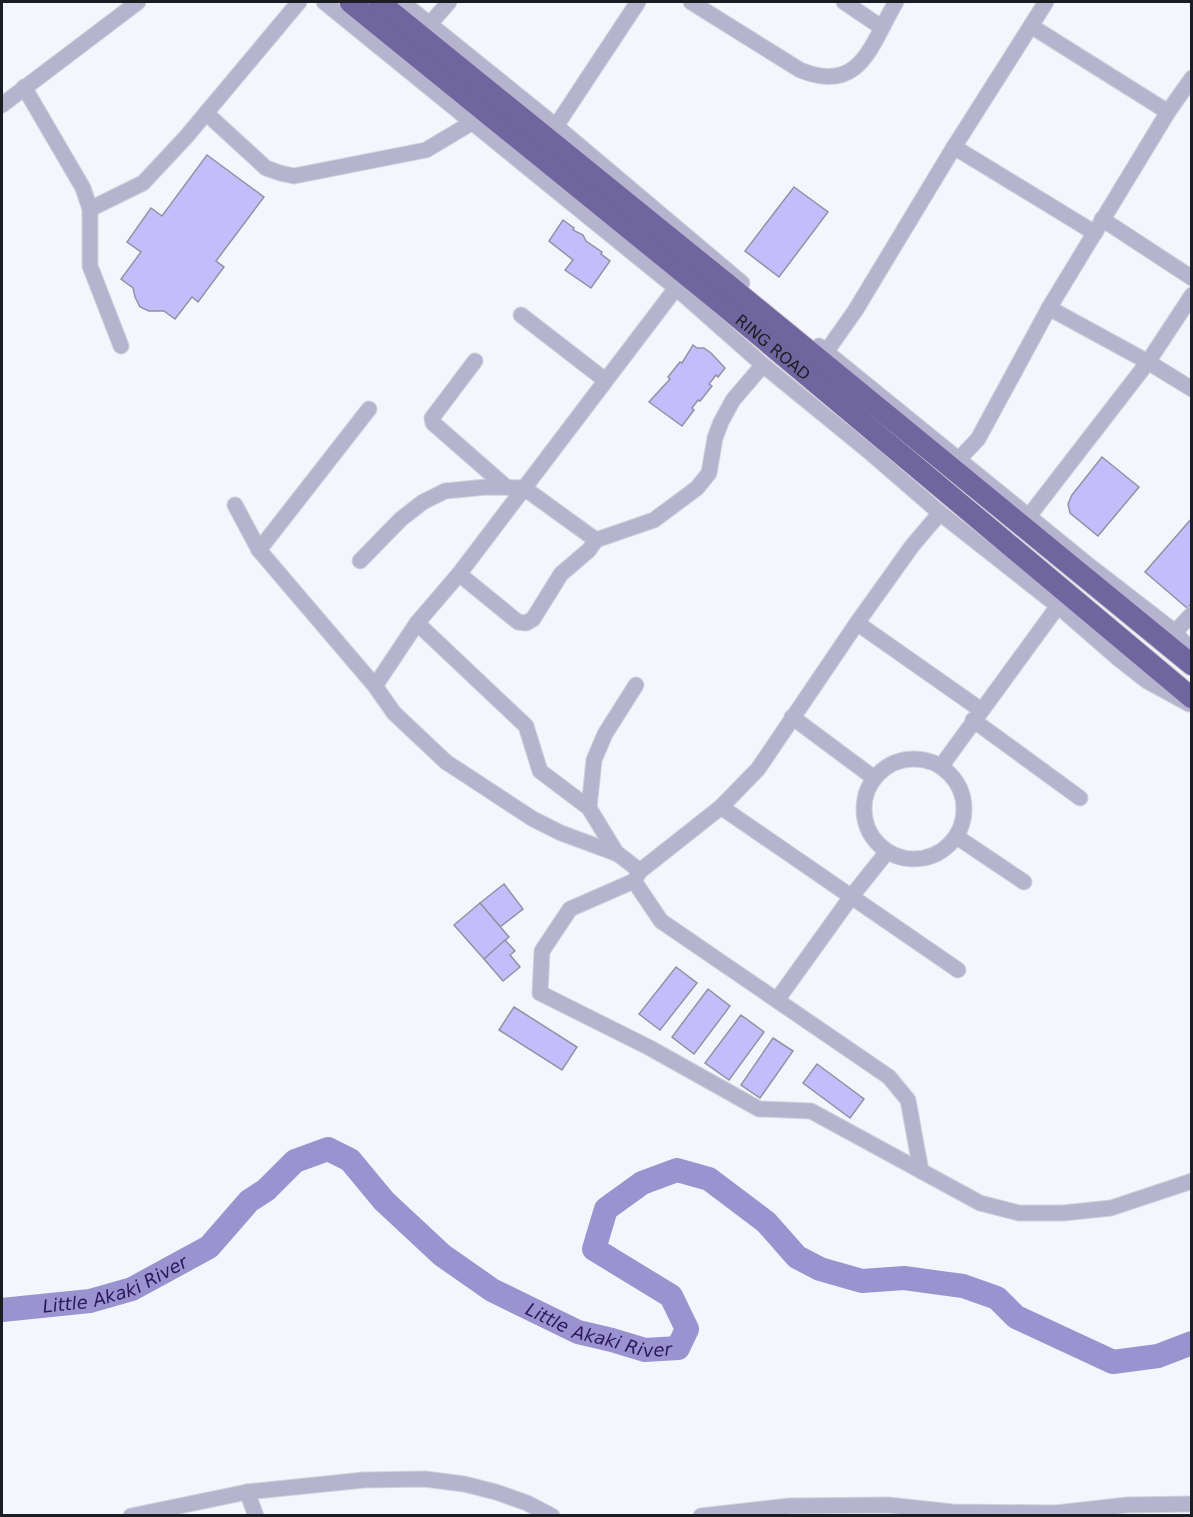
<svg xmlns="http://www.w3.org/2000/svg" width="1193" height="1517" viewBox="0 0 1193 1517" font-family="'DejaVu Sans',sans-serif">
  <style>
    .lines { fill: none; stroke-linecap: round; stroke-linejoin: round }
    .river { stroke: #9b93cf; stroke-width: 24 }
    .building { fill: #c4bdfb; stroke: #9391a3; stroke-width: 1.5 }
    .minor-casing { stroke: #d2d2da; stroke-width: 17 }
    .highway-casing { stroke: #d2d2da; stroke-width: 23 }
    .minor { stroke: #b6b3cf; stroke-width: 15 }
    .highway { stroke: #6f669f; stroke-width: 21 }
    .labels { text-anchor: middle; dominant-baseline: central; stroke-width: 5; stroke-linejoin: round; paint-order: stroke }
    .street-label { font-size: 16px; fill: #1c1c23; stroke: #fff }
    .water-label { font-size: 18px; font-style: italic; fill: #2b175d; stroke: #fff }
  </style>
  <rect width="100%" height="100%" fill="#f5f5fd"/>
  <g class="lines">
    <path class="river" id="s1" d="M 2,1310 L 90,1301 L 132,1289 L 209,1247 L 249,1201 L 266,1190 L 295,1161 L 328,1149 L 350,1160 L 384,1201 L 442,1255 L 492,1290 L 578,1332 L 612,1340 L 645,1350 L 678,1348 L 687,1329 L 671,1296 L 594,1249 L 606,1209 L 642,1183 L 677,1170 L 709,1179 L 766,1222 L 797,1257 L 820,1269 L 862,1281 L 904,1278 L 963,1286 L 997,1298 L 1016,1317 L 1113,1362 L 1158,1356 L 1192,1343"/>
  </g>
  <g class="building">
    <polygon points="207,155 264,197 216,261 224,267 198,302 192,297 175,319 164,311 149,311 140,307 135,297 133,288 121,279 141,252 127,242 151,208 162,216"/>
    <polygon points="794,187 828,212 779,277 745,251"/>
    <polygon points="563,220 574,228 573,230 583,235 586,241 602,252 601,254 610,261 591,288 565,270 573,260 549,241"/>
    <polygon points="693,345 697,348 704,348 711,353 725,368 718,377 716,375 709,384 712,386 700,401 698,400 692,408 694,410 682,426 649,402 670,379 668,377 680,362 682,363"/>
    <polygon points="1102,457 1139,487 1098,536 1070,513 1068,504 1072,495"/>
    <polygon points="1192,518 1192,603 1187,608 1145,572"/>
    <polygon points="504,884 523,909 500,927 480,903"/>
    <polygon points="480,903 509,937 484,959 454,925"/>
    <polygon points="505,940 515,951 510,955 520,967 503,981 484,959"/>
    <polygon points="676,967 697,983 660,1030 639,1014"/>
    <polygon points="708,989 730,1006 694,1054 672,1037"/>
    <polygon points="514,1007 577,1047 562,1070 499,1030"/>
    <polygon points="741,1015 764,1032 729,1080 705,1063"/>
    <polygon points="773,1038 793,1051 760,1098 741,1085"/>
    <polygon points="817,1064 864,1099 850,1118 803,1083"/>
  </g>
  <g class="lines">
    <defs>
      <g id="minor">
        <polyline points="324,2 676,288 763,365 872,454 940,513 1058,606 1119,659 1147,681 1189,704"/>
        <polyline points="402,2 556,126 742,283"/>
        <path d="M 691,2 L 800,70 C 861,95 871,44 896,2"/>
        <polyline points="844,2 881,27"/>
        <polyline points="429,25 449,2"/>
        <polyline points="1031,26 1168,112"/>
        <polyline points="24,87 83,188 90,209 90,266 121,346"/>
        <polyline points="2,105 138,2"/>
        <polyline points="206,113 266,168 280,173 294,176 426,150 473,122"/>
        <polyline points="556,126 638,2"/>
        <polyline points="954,147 1095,233"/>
        <polyline points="90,209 143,183 186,137 299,2"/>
        <polyline points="1102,219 1192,278"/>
        <polyline points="1049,308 1148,362 1192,389"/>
        <polyline points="521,315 605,380"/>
        <polyline points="819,346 1091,567 1175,632 1192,652"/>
        <polyline points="826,352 855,311 954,147 1046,2"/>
        <polyline points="475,361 432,418 433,423 505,486"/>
        <polyline points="959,459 978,439 1049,308 1168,112 1192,78"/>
        <polyline points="235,505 259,550 375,686 394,713 446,762 533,819 561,833 618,854 640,871"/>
        <polyline points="1029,516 1148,362 1192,295"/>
        <polyline points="259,550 369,409"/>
        <polyline points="360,561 401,519 423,502 445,491 487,487 524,488 596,540"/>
        <polyline points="459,574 518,622 526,623 533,619 561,574 589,550 596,540 654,520 697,488 709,473 715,438 721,422 733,400 763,365"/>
        <polyline points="417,623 526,726 540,771 589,808 617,854"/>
        <polyline points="857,623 981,710"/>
        <polyline points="1175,632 1192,614"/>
        <polyline points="375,686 417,623 459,574 676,288"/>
        <polyline points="792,717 874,778"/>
        <polyline points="973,720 1080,798"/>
        <circle cx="914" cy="809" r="50"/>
        <polyline points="942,765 1058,606"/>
        <polyline points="721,807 958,970"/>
        <polyline points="589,808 594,760 605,734 636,685"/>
        <polyline points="957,837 1024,882"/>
        <polyline points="634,881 570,909 542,951 540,993 650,1048 759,1109 811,1111 980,1203 1019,1213 1063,1213 1111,1208 1192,1181"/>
        <polyline points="777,1000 851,897 887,852"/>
        <polyline points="921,1171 908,1100 889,1077 661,921 634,881 640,871 721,807 758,769 857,623 912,546 940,513"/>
        <polyline points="247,1492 256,1516"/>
        <polyline points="131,1516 247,1492 364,1480 425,1479 464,1484 496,1492 527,1503 552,1516"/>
        <polyline points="701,1516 790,1506 888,1505 953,1512 1056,1513 1127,1505 1192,1504"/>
      </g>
      <g id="highway">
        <path id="s2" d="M 350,2 L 717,300 L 1192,698"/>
        <polyline points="379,2 727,284 1192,665"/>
      </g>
    </defs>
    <use href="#minor" class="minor-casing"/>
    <use href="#highway" class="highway-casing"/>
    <use href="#minor" class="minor"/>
    <use href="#highway" class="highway"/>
  </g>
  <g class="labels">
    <g class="street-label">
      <text stroke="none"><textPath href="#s2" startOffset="546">RING ROAD</textPath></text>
    </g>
    <g class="water-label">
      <text stroke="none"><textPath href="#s1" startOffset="117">Little Akaki River</textPath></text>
      <text stroke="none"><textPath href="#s1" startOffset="711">Little Akaki River</textPath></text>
    </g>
  </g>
  <rect width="1193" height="1517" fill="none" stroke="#1c1c23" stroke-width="6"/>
</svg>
